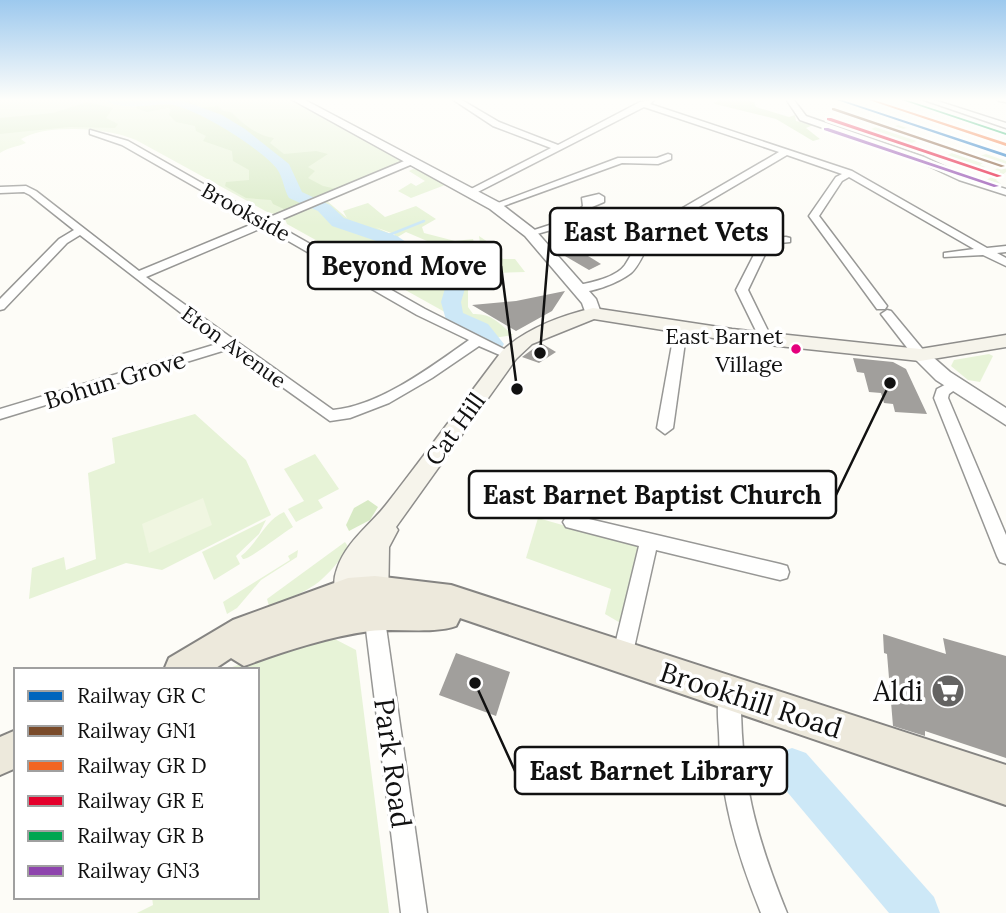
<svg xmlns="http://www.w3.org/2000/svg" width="1006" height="913" viewBox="0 0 1006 913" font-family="Lora,serif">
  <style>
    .green { fill: #e7f3d7 }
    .forest { fill: #d8eac5 }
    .pitch { fill: #f0f6e1 }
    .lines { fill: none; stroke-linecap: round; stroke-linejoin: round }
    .stream { stroke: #cde8f7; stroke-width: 2.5 }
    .river { fill: #cde8f7; fill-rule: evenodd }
    .building { fill: #a19f9c }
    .minor-casing { stroke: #979795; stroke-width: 3 }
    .tertiary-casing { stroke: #979795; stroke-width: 3 }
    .secondary-casing { stroke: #8e8d8b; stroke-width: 3 }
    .primary-casing { stroke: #858482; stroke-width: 4 }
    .minor { fill: #fffffe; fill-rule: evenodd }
    .tertiary { fill: #fffffe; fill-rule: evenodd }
    .secondary { fill: #f6f4eb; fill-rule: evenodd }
    .primary { fill: #ede9dc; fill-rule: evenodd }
    .rail-1-casing { stroke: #fff; stroke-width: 5 }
    .rail-2-casing { stroke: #fff; stroke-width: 5 }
    .rail-3-casing { stroke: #fff; stroke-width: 5 }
    .rail-4-casing { stroke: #fff; stroke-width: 5 }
    .rail-5-casing { stroke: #fff; stroke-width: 5 }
    .rail-6-casing { stroke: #fff; stroke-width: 5 }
    .rail-1 { fill: #0065bd; fill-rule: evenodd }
    .rail-2 { fill: #7a4b2a; fill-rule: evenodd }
    .rail-3 { fill: #f26522; fill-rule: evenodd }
    .rail-4 { fill: #e4002b; fill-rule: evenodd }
    .rail-5 { fill: #00a651; fill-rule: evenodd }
    .rail-6 { fill: #8e44ad; fill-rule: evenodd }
    .bus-dot { fill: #e5007d; stroke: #fff; stroke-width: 2.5 }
    .labels { text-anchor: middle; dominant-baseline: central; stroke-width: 7; stroke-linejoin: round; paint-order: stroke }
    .far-street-label { font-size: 21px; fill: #111; stroke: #fff }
    .bus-label { font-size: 22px; fill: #111; stroke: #fff; text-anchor: end }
    .street-label { font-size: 24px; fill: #111; stroke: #fff }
    .near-poi-label { font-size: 28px; fill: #111; stroke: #fff; text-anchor: end }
    .near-street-label { font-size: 28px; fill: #111; stroke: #fff }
    .leader { fill: none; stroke: #111; stroke-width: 2.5 }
    .callout-dot { fill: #111; stroke: #fff; stroke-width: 2.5 }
    .callout { fill: #fff; stroke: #111; stroke-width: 2.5 }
    .callout-label { font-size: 26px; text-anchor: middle; font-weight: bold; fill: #111 }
  </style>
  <rect width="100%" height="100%" fill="#fdfcf7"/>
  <g class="green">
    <path d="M 0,99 L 291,99 L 408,161 L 276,214 L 269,213 L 136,140 C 110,128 47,123 21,139 L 26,143 C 17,147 9,147 0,153 Z"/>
    <polygon points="898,125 907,128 897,130 926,140 921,139 907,145 877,133 866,134 904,147 902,148 852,134 860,134 878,126 885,129"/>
    <polygon points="952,153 970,159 986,154 1006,161 1006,172 996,180 1001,184 986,180 999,173 1000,171 995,170 1000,166 986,161 980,165 985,167 977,171 942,157"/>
    <polygon points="413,169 417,170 445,185 411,198 398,191 411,183 416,186 425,181 409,171"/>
    <path d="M 327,201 L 347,218 L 343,211 L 368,203 L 385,217 L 416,206 L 436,219 L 422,227 L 424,233 L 455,241 L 473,239 L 478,255 L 460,250 L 446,249 L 406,232 L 396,238 L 394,234 L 375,227 L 393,235 L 395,242 L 404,246 L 407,244 L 460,267 L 468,285 L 468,307 L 473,314 C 492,313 500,324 513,335 L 494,338 L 486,335 L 287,224 L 285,219 Z"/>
    <polygon points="479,236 488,242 503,259 515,259 525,272 495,273 491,267 494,265 487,255 482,255"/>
    <polygon points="989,354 993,356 980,382 968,380 951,366 954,360"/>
    <polygon points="195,414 246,460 271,515 162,570 126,563 29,599 32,568 64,557 66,570 96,559 88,473 115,463 112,438"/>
    <polygon points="315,454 339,489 318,500 323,508 296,522 288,509 304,501 284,469"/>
    <path d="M 284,512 L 293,527 C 281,534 252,558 243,559 L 241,556 C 258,543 265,520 284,512 Z"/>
    <polygon points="538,518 646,549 629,628 605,614 611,589 526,558"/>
    <polygon points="266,520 259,534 236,556 240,564 214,580 202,552"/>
    <path d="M 345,542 L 349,548 C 320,586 313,589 269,606 L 267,599 Z"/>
    <polygon points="298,550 297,557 261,580 237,608 227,614 223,602 290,560 288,556"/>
    <polygon points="327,635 356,650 389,913 137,913 153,905 152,897 257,897 257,670 223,670"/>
  </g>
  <g class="forest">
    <path d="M 86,99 L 186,99 L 200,108 L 218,106 L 223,111 L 231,112 C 242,123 257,136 274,138 L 270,143 L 284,154 L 316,151 L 328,154 L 308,167 L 315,171 L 308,178 L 323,186 L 337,189 L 286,210 L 273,204 L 271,200 L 246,198 L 225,186 L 226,182 L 249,180 L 249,170 L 233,161 L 232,151 L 203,141 L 206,136 L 196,131 L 195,126 L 176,122 L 169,115 L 171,110 L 168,108 L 147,112 L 136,108 L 140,104 Z"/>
    <polygon points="715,99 743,99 754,102 756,107 789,117 795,115 796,121 813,125 806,128 820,139 813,141 776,119 719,105 713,103 719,101"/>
    <polygon points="87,102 113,108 106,118 118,124 115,128 69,127 0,134 0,118 53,113"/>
    <polygon points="368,500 378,507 370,520 349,531 346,525 354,508"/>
  </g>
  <polygon class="pitch" points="203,498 212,525 149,553 142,524"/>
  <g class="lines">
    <polyline class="stream" points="384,237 424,221"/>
    <g class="river">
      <path d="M 103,99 L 178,99 L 222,115 L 245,129 L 289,164 L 302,192 L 330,205 L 344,218 L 397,236 L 427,256 L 443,260 L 458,269 L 466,285 L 461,302 L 463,313 L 488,324 L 504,344 L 501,349 L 485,349 L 472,334 L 446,320 L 441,302 L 446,285 L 443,276 L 429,268 L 413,264 L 385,244 L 332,226 L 318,211 L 289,198 C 284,190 283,177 277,169 C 262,149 191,104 166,104 C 148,105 118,111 103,99 Z"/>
      <polygon points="792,748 806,753 934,897 940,913 889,913 778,781 773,767 778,753"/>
    </g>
  </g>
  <g class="building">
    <polygon points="578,250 593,259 601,264 589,270 565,256"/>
    <polygon points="565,291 552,311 516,331 472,305 516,301"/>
    <polygon points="541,343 556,352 539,363 522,357"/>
    <polygon points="853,358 893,362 906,369 927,414 895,412 893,404 884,403 881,393 869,392 864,373 857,372"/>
    <polygon points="883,634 946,654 943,638 1006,656 1006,758 925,731 925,736 893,726 887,654 884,653"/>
    <polygon points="456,653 510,672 496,716 439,695"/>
  </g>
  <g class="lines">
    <defs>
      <g id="minor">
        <path d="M 452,99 L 460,99 L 499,122 L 558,145 L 640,102 L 655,99 L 650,104 L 852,171 L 987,248 L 1006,246 L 1006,252 L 997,253 L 1006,258 L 1006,266 L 983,255 L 944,257 L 944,253 L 974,249 L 849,177 L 842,181 L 819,216 L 887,306 L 885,309 L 877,309 L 809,216 L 836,177 L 842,174 L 787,155 L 658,231 C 647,242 641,265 631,273 C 618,283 590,294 574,292 L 574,286 C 589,283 616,278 625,265 C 634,251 639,238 650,227 L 779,152 L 644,107 L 472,195 L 467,192 L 469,190 L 551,148 L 493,126 Z"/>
        <polygon points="786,99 793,99 806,116 924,157 965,176 1006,189 1006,195 959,180 918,161 800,120"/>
        <polygon points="921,99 931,99 1006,123 1006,128"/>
        <path d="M 90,130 L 128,141 L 265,219 L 409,159 L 415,159 L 415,163 L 273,223 L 425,309 L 516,355 L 509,359 L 479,346 L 432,378 L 389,403 L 350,418 L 330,421 L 229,349 L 0,419 L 0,409 L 220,343 L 80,235 L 67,243 L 4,309 L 0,310 L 0,299 L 59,239 L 74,230 L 30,195 L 24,192 L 0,193 L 0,187 L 26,186 L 36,191 L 139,271 L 257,222 L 122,145 L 90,134 ZM 264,227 L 417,315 L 469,340 C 431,367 379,406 333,410 L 146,277 Z"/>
        <polygon points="668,154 671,155 671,159 658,164 622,163 498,208 490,206 618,158 657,158"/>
        <polygon points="599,194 604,197 604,202 592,207 579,222 530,236 525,233 571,218 583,206 582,198"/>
        <polygon points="786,237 790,238 790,242 770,244 748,290 772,339 766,343 760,339 736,290 762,239"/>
        <polygon points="887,310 891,311 925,352 925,358 915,358 881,314"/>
        <polygon points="681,324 687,328 673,428 665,434 657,428 675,328"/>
        <polygon points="956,379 963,384 949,394 948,398 1006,535 1006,564 1000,562 997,556 934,398 937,389"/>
        <polygon points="572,515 780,564 787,566 789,572 787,578 780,580 656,550 632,657 629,664 622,667 615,664 612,657 639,546 566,527 563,522 566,517"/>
        <polygon points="374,604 381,607 384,613 427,913 401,913 364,613 367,607"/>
        <path d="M 730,681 L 738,684 L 741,692 C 740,778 755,834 787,913 L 761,913 C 737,854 720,797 719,733 C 718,718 716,699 722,684 Z"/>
      </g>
      <g id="tertiary">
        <polygon points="291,99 303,99 500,203 535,230 596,299 601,313 599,317 587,317 582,303 525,236 490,209"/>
        <polygon points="997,99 1006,99 1006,102 999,101"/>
        <polygon points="920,349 926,351 950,372 1006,408 1006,425 936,380 911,355"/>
      </g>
      <path id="secondary" d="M 593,308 L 732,329 L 920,349 L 1006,335 L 1006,347 L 920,361 L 732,341 L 594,319 L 532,344 L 516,359 L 396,527 L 398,530 L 389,547 L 388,606 L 384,615 C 373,619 359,618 349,611 C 335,602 331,585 337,569 C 346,541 372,524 389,501 C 427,452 464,401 502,351 C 527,328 560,316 593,308 Z"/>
      <g id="primary">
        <path d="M 375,576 L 451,585 L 1006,765 L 1006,805 L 460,618 L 456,626 C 435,634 396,628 370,631 C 327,637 285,651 244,666 L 231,658 L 213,670 L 164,670 L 169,658 L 233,620 L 348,578 Z"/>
        <polygon points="16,730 16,768 0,775 0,737"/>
      </g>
    </defs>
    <use href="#minor" class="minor-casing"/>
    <use href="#tertiary" class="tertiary-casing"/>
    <use href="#secondary" class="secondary-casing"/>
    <use href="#primary" class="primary-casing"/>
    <use href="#minor" class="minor"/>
    <use href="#tertiary" class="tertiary"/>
    <use href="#secondary" class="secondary"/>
    <use href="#primary" class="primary"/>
    <defs>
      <polygon id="rail-1" points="834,99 839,99 1006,154 1006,157"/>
      <polygon id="rail-2" points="832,108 834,108 1005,166 1001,167 832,110"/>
      <polygon id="rail-3" points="866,99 871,99 1006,143 1006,146"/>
      <polygon id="rail-4" points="827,118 831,118 1002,176 997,177 827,120"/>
      <polygon id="rail-5" points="899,99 904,99 1006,133 1006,135"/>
      <polygon id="rail-6" points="824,128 828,128 999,186 994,187 824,130"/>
    </defs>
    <use href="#rail-1" class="rail-1-casing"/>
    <use href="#rail-2" class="rail-2-casing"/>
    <use href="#rail-3" class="rail-3-casing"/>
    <use href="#rail-4" class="rail-4-casing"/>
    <use href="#rail-5" class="rail-5-casing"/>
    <use href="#rail-6" class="rail-6-casing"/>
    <use href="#rail-1" class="rail-1"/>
    <use href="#rail-2" class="rail-2"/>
    <use href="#rail-3" class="rail-3"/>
    <use href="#rail-4" class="rail-4"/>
    <use href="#rail-5" class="rail-5"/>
    <use href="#rail-6" class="rail-6"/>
  </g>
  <linearGradient id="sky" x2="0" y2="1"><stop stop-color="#9dc9ee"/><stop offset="0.44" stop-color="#fefefb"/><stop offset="1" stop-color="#fefefb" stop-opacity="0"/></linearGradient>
  <rect width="1006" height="226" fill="url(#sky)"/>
  <defs>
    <symbol id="supermarket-disc" viewBox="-11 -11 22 22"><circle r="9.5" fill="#646362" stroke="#fff"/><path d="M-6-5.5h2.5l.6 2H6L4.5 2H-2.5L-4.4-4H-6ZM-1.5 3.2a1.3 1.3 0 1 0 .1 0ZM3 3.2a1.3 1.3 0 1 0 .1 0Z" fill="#fff"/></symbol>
  </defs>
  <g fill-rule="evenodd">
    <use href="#supermarket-disc" x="929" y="672" width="38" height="38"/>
  </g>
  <circle class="bus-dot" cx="796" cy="349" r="6"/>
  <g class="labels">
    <g class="far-street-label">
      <text transform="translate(246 212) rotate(29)">Brookside</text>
      <text transform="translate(234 347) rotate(36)">Eton Avenue</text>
    </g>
    <g class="bus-label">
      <text x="783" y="336">East Barnet<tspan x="783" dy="28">Village</tspan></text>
    </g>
    <g class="street-label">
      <text transform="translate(115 380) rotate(-17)">Bohun Grove</text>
      <text transform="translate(455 429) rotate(-54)">Cat Hill</text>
    </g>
    <g class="near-poi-label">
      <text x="923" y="691">Aldi</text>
    </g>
    <g class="near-street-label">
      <text transform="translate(751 700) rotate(18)">Brookhill Road</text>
      <text transform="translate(393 763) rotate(82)">Park Road</text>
    </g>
  </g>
  <path class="leader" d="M540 353L550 232M517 389L501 266M890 383L836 495M475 683L515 771"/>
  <g class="callout-dot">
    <circle cx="540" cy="353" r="7"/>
    <circle cx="517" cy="389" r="7"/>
    <circle cx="890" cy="383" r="7"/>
    <circle cx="475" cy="683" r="7"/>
  </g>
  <g class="callout">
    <rect x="550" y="208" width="233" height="47" rx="7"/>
    <rect x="308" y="242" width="193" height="47" rx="7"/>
    <rect x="469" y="471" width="367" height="47" rx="7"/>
    <rect x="515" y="747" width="272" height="47" rx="7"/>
  </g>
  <g class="callout-label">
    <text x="666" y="241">East Barnet Vets</text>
    <text x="404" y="275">Beyond Move</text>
    <text x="652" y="504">East Barnet Baptist Church</text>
    <text x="651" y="780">East Barnet Library</text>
  </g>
  <rect x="14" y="668" width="245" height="231" fill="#ffffff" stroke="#a0a0a0" stroke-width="2"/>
  <rect x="28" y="691" width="35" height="10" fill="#0065bd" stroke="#a0a0a0" stroke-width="2"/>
  <text x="77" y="703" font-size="21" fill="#111111">Railway GR C</text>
  <rect x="28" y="726" width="35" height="10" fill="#7a4b2a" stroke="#a0a0a0" stroke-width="2"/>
  <text x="77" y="738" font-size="21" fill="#111111">Railway GN1</text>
  <rect x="28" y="761" width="35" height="10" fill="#f26522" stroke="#a0a0a0" stroke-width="2"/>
  <text x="77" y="773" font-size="21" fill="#111111">Railway GR D</text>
  <rect x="28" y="796" width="35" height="10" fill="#e4002b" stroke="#a0a0a0" stroke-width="2"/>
  <text x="77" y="808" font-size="21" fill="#111111">Railway GR E</text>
  <rect x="28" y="831" width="35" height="10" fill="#00a651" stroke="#a0a0a0" stroke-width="2"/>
  <text x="77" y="843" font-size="21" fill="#111111">Railway GR B</text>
  <rect x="28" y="866" width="35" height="10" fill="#8e44ad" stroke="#a0a0a0" stroke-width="2"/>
  <text x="77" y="878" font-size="21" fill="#111111">Railway GN3</text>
</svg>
